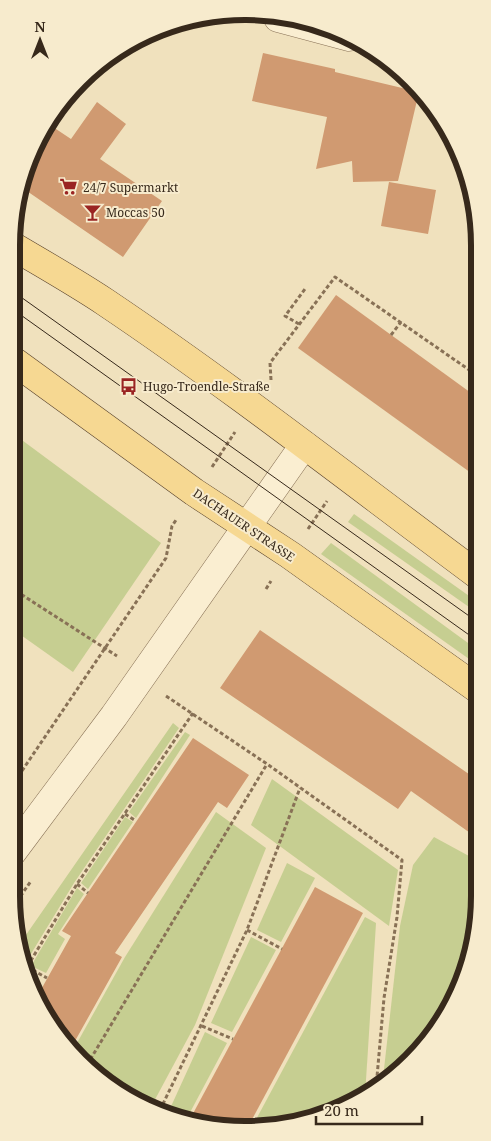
<svg xmlns="http://www.w3.org/2000/svg" width="491" height="1141" viewBox="0 0 491 1141" font-family="'Noto Serif',serif">
  <style>
    .green { fill: #c6ce91 }
    .building { fill: #d09a71 }
    .lines { fill: none; stroke-linecap: round; stroke-linejoin: round }
    .minor-casing { stroke: #887156; stroke-width: 29 }
    .major-casing { stroke: #553f2a; stroke-width: 29 }
    .path { stroke: #887156; stroke-width: 3; stroke-dasharray: 4 2.5; stroke-linecap: butt }
    .minor { stroke: #faeed1; stroke-width: 28 }
    .major { stroke: #f6d892; stroke-width: 28 }
    .tram { stroke: #37291b; stroke-width: 1 }
    .labels { text-anchor: middle; dominant-baseline: central; stroke-width: 4; stroke-linejoin: round; paint-order: stroke }
    .poi-label { font-size: 12px; fill: #37291b; stroke: #f7ebcd; text-anchor: start }
    .street-label { font-size: 12px; fill: #37291b; stroke: #f7ebcd }
    .rim { fill: none; stroke: #37291b; stroke-width: 6 }
  </style>
  <rect width="100%" height="100%" fill="#f0e1bd"/>
  <g class="green">
    <polygon points="11,432 161,543 73,672 11,628"/>
    <polygon points="354,514 479,603 479,614 348,522"/>
    <polygon points="331,543 479,651 479,666 321,554"/>
    <polygon points="173,723 179,728 74,883 23,967 19,945"/>
    <polygon points="185,732 190,735 136,818 129,812"/>
    <polygon points="272,779 398,870 389,926 251,825"/>
    <polygon points="216,812 266,848 195,1025 151,1107 129,1099 72,1052 125,957"/>
    <polygon points="125,817 133,822 88,889 81,883"/>
    <polygon points="434,837 480,862 480,895 467,971 422,1050 385,1080 383,1078 400,926 413,865"/>
    <polygon points="287,863 315,878 281,942 257,930"/>
    <polygon points="77,888 84,894 58,934 65,939 46,973 31,966"/>
    <polygon points="365,917 376,923 365,1096 291,1125 253,1125"/>
    <polygon points="251,937 276,950 232,1032 211,1023"/>
    <polygon points="205,1032 227,1043 186,1120 168,1113"/>
  </g>
  <g class="building">
    <polygon points="263,53 335,69 335,72 419,92 398,181 353,182 352,161 316,169 327,117 252,101"/>
    <polygon points="97,102 126,124 100,159 162,201 123,257 21,187 24,170 50,125 71,139"/>
    <polygon points="389,182 436,190 428,234 381,226"/>
    <polygon points="336,295 478,398 478,478 298,348"/>
    <polygon points="260,630 479,781 480,840 411,791 398,809 220,688"/>
    <polygon points="193,738 249,775 227,808 218,802 115,953 122,957 70,1050 38,995 71,936 62,931"/>
    <polygon points="315,887 363,913 249,1125 200,1125 189,1121"/>
  </g>
  <g class="lines">
    <defs>
      <g id="minor">
        <polyline points="278,18 349,37"/>
        <polyline points="11,854 114,716 304,445"/>
      </g>
      <g id="major">
        <path d="M 11,245 C 43,264 75,282 105,302 C 233,388 355,484 479,576"/>
        <polyline points="11,359 194,492 290,555 479,690"/>
      </g>
    </defs>
    <use href="#minor" class="minor-casing"/>
    <use href="#major" class="major-casing"/>
    <g class="path">
      <polyline points="299,324 285,316 305,289"/>
      <polyline points="391,335 401,322"/>
      <polyline points="271,380 270,363 335,277 478,376"/>
      <polyline points="472,393 478,386"/>
      <polyline points="11,416 14,412"/>
      <polyline points="212,467 235,432"/>
      <polyline points="308,529 327,501"/>
      <polyline points="11,572 16,591 117,656"/>
      <polyline points="266,589 271,581"/>
      <polyline points="166,696 267,764 402,860 397,917 384,998 376,1088"/>
      <polyline points="11,787 166,558 172,526 176,520"/>
      <polyline points="125,814 136,821"/>
      <polyline points="77,884 88,893"/>
      <polyline points="13,907 31,881"/>
      <polyline points="247,930 282,949"/>
      <polyline points="27,967 47,978"/>
      <polyline points="24,972 77,884 193,713"/>
      <polyline points="202,1026 233,1039"/>
      <polyline points="87,1065 267,764"/>
      <polyline points="160,1110 247,930 300,788"/>
    </g>
    <use href="#minor" class="minor"/>
    <use href="#major" class="major"/>
    <g class="tram">
      <polyline points="11,290 479,623"/>
      <polyline points="11,308 479,642"/>
    </g>
  </g>
  <defs>
    <symbol id="supermarket-bare" viewBox="-9 -9 18 18"><path d="M-6-5.5h2.5l.6 2H6L4.5 2H-2.5L-4.4-4H-6ZM-1.5 3.2a1.3 1.3 0 1 0 .1 0ZM3 3.2a1.3 1.3 0 1 0 .1 0Z" fill="#9a2423" stroke="#f7ebcd" stroke-width="2.5" paint-order="stroke"/></symbol>
    <symbol id="bar-bare" viewBox="-9 -9 18 18"><path d="M-6-5H6L.8 .8V4.5H3.5V6h-7V4.5H-.8V.8Z" fill="#9a2423" stroke="#f7ebcd" stroke-width="2.5" paint-order="stroke"/></symbol>
    <symbol id="bus-bare" viewBox="-9 -9 18 18"><path d="M-5-6H5V4H4V6H2V4H-2V6H-4V4H-5ZM-3.5-4V0h7V-4ZM-3.5 1.2v1.5H-2V1.2ZM2 1.2v1.5H3.5V1.2Z" fill="#9a2423" stroke="#f7ebcd" stroke-width="2.5" paint-order="stroke"/></symbol>
  </defs>
  <g fill-rule="evenodd">
    <use href="#supermarket-bare" x="56" y="174" width="25" height="25"/>
    <use href="#bar-bare" x="80" y="200" width="25" height="25"/>
    <use href="#bus-bare" x="116" y="374" width="25" height="25"/>
  </g>
  <g class="labels">
    <g class="poi-label">
      <text x="83" y="187">24/7 Supermarkt</text>
      <text x="106" y="212">Moccas 50</text>
      <text x="143" y="386">Hugo-Troendle-Straße</text>
    </g>
    <g class="street-label">
      <text transform="translate(244 525) rotate(34)">DACHAUER STRASSE</text>
    </g>
  </g>
  <path d="M0 0H491V1141H0ZM245 20H246A225 225 0 0 1 471 245V896A225 225 0 0 1 246 1121H245A225 225 0 0 1 20 896V245A225 225 0 0 1 245 20Z" fill="#f7ebcd" fill-rule="evenodd"/>
  <path class="rim" d="M245 20H246A225 225 0 0 1 471 245V896A225 225 0 0 1 246 1121H245A225 225 0 0 1 20 896V245A225 225 0 0 1 245 20Z"/>
  <g transform="translate(40 40)" stroke="#f7ebcd" stroke-width="4" paint-order="stroke">
  <path d="M0-4L9 19L0 12L-9 19Z" fill="#37291b"/>
  <text y="-8" font-size="14" font-weight="bold" text-anchor="middle" fill="#37291b">N</text>
  </g>
  <path d="M316 1116v8h106v-8" fill="none" stroke="#37291b" stroke-width="2.5"/>
  <text x="324" y="1116" font-size="15" fill="#37291b" stroke="#f7ebcd" stroke-width="4" paint-order="stroke">20 m</text>
</svg>
